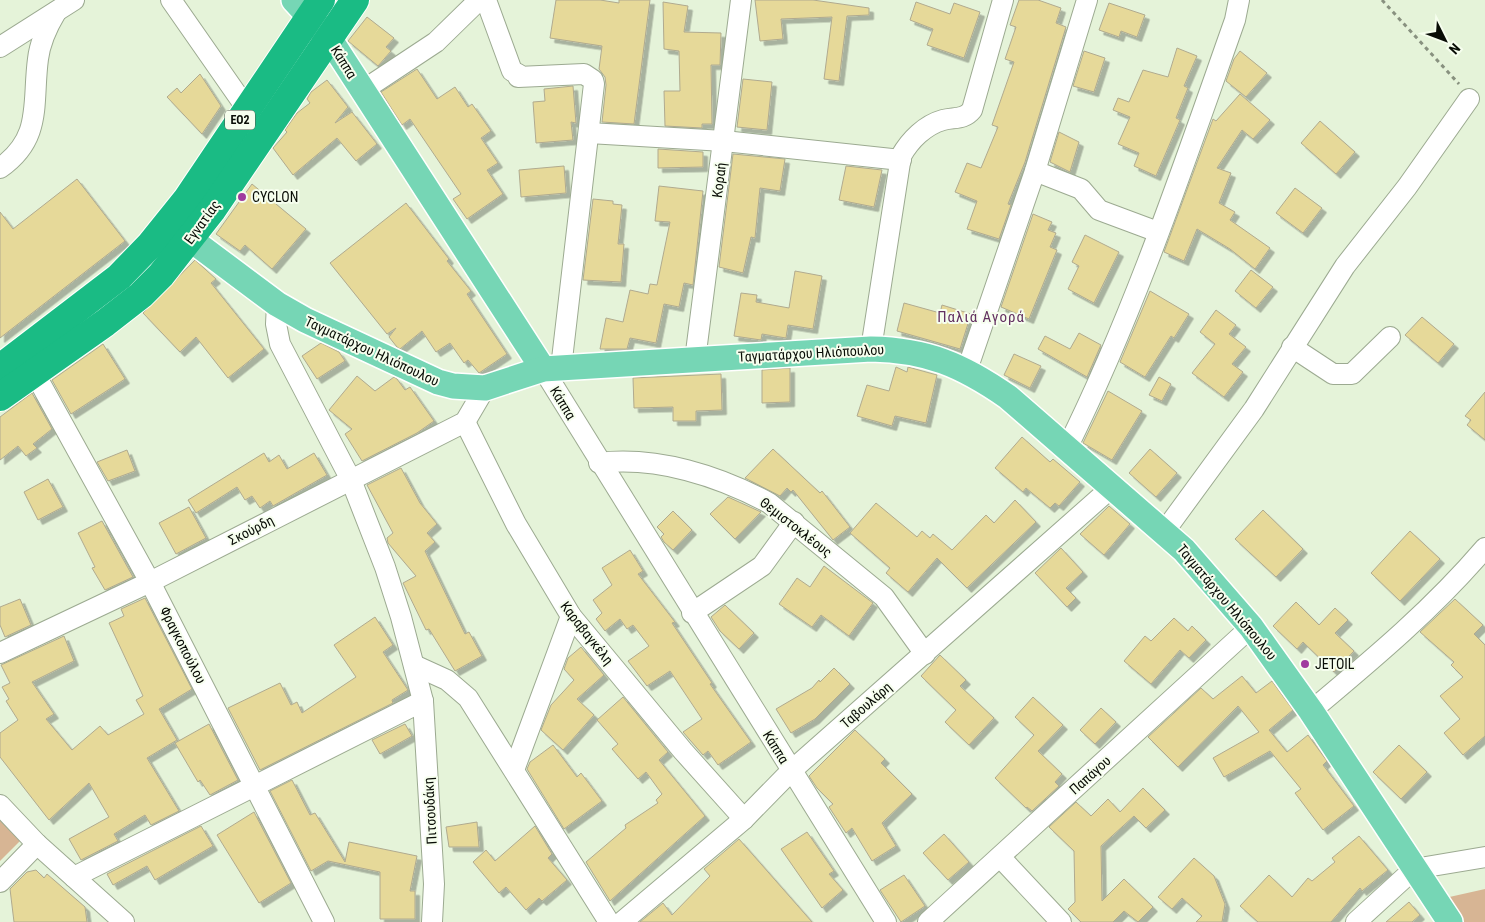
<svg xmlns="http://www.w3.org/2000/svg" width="1485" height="922" viewBox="0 0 1485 922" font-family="'Roboto Condensed',sans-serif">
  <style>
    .green { fill: #d7b594 }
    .building { fill: #e6d999; stroke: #b0aa8f; filter: url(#shadow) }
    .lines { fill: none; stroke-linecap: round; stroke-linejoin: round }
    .minor-casing { stroke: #9caa91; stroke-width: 22 }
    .major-casing { stroke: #fff; stroke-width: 28 }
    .highway-casing { stroke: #fff; stroke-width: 30 }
    .path { stroke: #88917f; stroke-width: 3; stroke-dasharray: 4 4; stroke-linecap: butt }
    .minor { stroke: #fff; stroke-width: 20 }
    .major { stroke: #76d6b5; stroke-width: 25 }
    .highway { stroke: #1abb84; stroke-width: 28 }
    .poi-dot { fill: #a03b9f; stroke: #f6feee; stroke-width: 2 }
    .labels { text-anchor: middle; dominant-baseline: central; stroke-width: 4; stroke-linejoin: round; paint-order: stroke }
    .shield { fill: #f6feee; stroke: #50554c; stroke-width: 1 }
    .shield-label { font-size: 12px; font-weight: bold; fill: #090d06 }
    .street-label { font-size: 14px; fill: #090d06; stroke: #f6feee }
    .poi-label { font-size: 14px; fill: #090d06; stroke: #f6feee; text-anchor: start }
    .neighbourhood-label { font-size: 15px; letter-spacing: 1px; fill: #633061; stroke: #f6feee }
  </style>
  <defs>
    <filter id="shadow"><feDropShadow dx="4.5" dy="4.5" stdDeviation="0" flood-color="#0004"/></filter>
  </defs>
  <rect width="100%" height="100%" fill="#e5f3d9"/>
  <g class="green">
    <polygon points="0,817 20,841 0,861"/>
    <polygon points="1485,889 1485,922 1462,922 1445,898"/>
  </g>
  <g class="building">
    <polygon points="556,0 600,0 619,3 619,0 650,0 634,124 602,122 606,85 605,77 599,69 602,46 550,38"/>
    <polygon points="755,0 813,0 869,8 869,15 847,16 839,81 824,79 832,17 781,19 783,39 760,41"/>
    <polygon points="1019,0 1038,0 1061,8 1056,23 1066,27 1025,162 1008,204 1011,205 999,239 967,229 977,201 955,192 967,163 981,168 998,127 992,125 1014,62 1005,59 1016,27 1010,25"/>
    <polygon points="663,2 688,6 684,32 721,33 720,65 711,65 712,124 702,124 702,128 665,126 664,91 680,91 679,51 664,49"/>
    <polygon points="916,2 950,14 954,3 980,12 964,58 927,45 933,29 910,20"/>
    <polygon points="1109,3 1145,15 1137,37 1121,31 1119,37 1099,30"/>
    <polygon points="367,17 394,38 386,47 391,51 378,66 348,41"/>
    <polygon points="1177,48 1197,56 1184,86 1188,88 1176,118 1180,120 1156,176 1134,166 1139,153 1118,144 1130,117 1113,110 1118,98 1129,102 1143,70 1168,77"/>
    <polygon points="1084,51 1105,58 1094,92 1073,86"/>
    <polygon points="1240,51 1267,73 1246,97 1226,81 1234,59"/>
    <polygon points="417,69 437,99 455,87 468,107 472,104 491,131 481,138 498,163 487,170 503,194 467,219 453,199 461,194 410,119 402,125 381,92"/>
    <polygon points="200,74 221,106 202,134 167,97 177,88 181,93"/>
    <polygon points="743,79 772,82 767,130 737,127"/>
    <polygon points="327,80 348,107 335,123 352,112 377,144 356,161 337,138 293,175 273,148 287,132 285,130 297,113 310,103 307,99 311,92"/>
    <polygon points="573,86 576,123 571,122 573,140 536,143 533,102 545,101 544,89"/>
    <polygon points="1240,94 1270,120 1253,139 1242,130 1217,168 1231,173 1219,203 1235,212 1230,220 1270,248 1255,269 1230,249 1197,229 1184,261 1164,252 1213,119 1216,121"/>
    <polygon points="1320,121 1355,152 1336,174 1301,143"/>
    <polygon points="1059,132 1079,142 1070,172 1050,162"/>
    <polygon points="658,149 703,152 703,167 658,168"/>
    <polygon points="733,154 785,159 780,191 760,188 755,238 751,237 743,273 719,267"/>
    <polygon points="564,166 566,193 521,197 519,170"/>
    <polygon points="846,166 882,170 874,207 839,200"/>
    <polygon points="77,179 125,241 0,338 0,212 13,229"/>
    <polygon points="252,184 306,229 272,269 245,245 240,251 216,234"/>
    <polygon points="659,186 703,191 693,285 684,283 679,307 664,304 656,343 630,338 627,349 600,349 606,318 623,322 630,290 648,294 650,284 657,285 670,222 655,221"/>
    <polygon points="1295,188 1322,208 1303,233 1276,213"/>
    <polygon points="593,199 613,201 613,204 622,205 618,244 624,244 621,282 583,280"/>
    <polygon points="406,203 449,259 447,261 471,291 467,294 507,354 479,373 468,360 464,363 450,343 436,352 422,331 400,349 397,347 389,337 396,328 387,334 330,263"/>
    <polygon points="1033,214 1052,222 1048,230 1056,233 1050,247 1057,250 1029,319 1001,307"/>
    <polygon points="1085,235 1119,252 1094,303 1068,289 1079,266 1072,262"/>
    <polygon points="195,260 216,279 211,283 264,349 228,378 196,337 180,352 143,313"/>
    <polygon points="1251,270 1273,287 1256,308 1235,291"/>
    <polygon points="795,271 822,276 813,329 788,325 786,338 762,334 761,340 734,336 741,293 757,295 756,302 789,308"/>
    <polygon points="1150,291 1189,314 1174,338 1171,336 1145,377 1120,362"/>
    <polygon points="904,303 940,313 942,305 971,314 960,349 897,331"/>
    <polygon points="1216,310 1236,325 1229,334 1246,347 1232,364 1243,372 1224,397 1192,373 1215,344 1200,332"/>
    <polygon points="1422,317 1454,344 1438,363 1405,335"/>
    <polygon points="1079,333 1101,345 1087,377 1038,349 1045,336 1070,349"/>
    <polygon points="321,343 339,352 345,361 317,379 302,356"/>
    <polygon points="103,344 125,379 71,414 52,380"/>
    <polygon points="1014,354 1041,366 1030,388 1004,375"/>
    <polygon points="896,367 907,372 908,367 937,375 926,423 895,416 892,426 857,416 867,385 889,391"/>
    <polygon points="790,368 790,402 762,403 762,370"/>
    <polygon points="721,374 722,410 696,411 696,421 673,421 673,407 634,408 633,378"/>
    <polygon points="357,376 375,391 394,377 397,379 405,390 410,387 434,421 417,433 362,461 345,434 352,429 329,410"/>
    <polygon points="1159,377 1171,384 1162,401 1149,395"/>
    <polygon points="1108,391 1142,411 1112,460 1083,443"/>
    <polygon points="1485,392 1485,440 1467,425 1471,420 1465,416"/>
    <polygon points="32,393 52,429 33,444 37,448 26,456 18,446 0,460 0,417"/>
    <polygon points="1022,437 1050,462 1053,459 1080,482 1059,506 1055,503 1050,508 1026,488 1023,492 995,468"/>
    <polygon points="773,449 820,493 822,491 850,527 833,540 793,490 791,492 787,488 780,496 745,478"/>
    <polygon points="1150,449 1177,473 1156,497 1129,473"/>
    <polygon points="127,450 135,471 108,481 97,462"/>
    <polygon points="264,453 269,462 279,455 287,469 314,453 327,475 273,506 270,501 260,508 252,496 245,500 237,487 196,513 188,500"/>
    <polygon points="401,468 420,503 437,524 427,533 435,542 425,551 465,634 469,632 482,656 455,671 429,629 426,630 403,583 416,576 388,543 387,538 393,533 367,485"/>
    <polygon points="48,479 63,507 38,520 24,492"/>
    <polygon points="728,497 761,512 735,539 710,514"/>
    <polygon points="1015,500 1036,522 967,588 937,558 908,592 886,573 890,568 850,533 876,503 917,537 922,531 930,538 933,534 952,550 986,515 994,523"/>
    <polygon points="1109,506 1130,524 1104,555 1080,534"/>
    <polygon points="189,507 206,538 176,554 159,523"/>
    <polygon points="1263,510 1303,549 1276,577 1235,539"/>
    <polygon points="673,511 692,530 673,550 664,542 661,537 664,534 657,527"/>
    <polygon points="102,521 133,577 105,590 92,568 95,567 78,533"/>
    <polygon points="1410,531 1440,559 1400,601 1371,573"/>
    <polygon points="1061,548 1083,572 1066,588 1076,598 1067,607 1035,573"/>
    <polygon points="630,550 643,571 638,574 675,622 672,623 712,683 710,684 751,742 718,765 708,751 703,755 683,732 702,719 670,671 647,686 628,661 649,646 633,625 627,629 620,619 605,631 596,619 602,613 593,600 612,585 602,568"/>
    <polygon points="824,566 873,603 849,636 821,615 812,627 779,604 797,578 810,587"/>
    <polygon points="145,598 192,689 159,709 177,740 147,758 179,811 151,825 145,815 114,834 118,841 81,860 69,839 109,817 89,783 49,820 0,757 0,733 18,720 6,701 9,699 2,687 10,683 1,665 64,636 74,661 32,682 54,714 46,719 72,750 100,726 108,735 144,714 136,700 143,696 109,623 124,616 121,609"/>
    <polygon points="20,599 31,625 5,637 0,625 0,607"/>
    <polygon points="1455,599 1483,625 1474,634 1485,645 1485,736 1463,755 1444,733 1460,719 1440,696 1463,677 1451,665 1454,662 1420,632"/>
    <polygon points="1296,602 1319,625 1335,608 1348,620 1335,633 1354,651 1334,672 1303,642 1297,649 1273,626"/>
    <polygon points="725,605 754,633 739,649 720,631 711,617"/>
    <polygon points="375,617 393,645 383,652 408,690 392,700 393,703 260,770 228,708 280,683 291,705 297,702 302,713 356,677 334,645"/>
    <polygon points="1174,618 1188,631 1192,626 1206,640 1189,658 1180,650 1151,684 1124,661 1145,636 1151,641"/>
    <polygon points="581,647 604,675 577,699 594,715 563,750 541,730 551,705 574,680 564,669 568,658"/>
    <polygon points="940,655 966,680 960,686 994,718 969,745 945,722 956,710 921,676"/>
    <polygon points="834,668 850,684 815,719 791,733 776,709 812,688 819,680 820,682"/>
    <polygon points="1242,676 1256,693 1272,681 1293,710 1269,730 1287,752 1308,735 1327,761 1323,765 1354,806 1323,830 1295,793 1301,789 1270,751 1224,777 1213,758 1259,732 1238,706 1178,767 1148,737 1201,688 1213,699"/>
    <polygon points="623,697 668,752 659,760 705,816 610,901 586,862 626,828 625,825 658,803 656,800 662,794 646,772 638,779 612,749 618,744 597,720"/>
    <polygon points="1033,697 1063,725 1038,751 1062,774 1055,782 1059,786 1032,811 1027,807 1026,808 995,778 1034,735 1015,717"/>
    <polygon points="1101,708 1116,722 1095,744 1080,730"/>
    <polygon points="209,724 238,780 210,795 200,780 198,782 175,743"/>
    <polygon points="405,724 412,736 380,754 372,740"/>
    <polygon points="855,730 885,759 881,763 912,794 882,823 896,846 872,861 852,828 846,833 829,807 833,804 817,788 809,776"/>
    <polygon points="553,745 577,777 581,773 602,801 564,829 527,769 530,762"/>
    <polygon points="1399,745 1427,772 1401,799 1373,772"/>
    <polygon points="292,780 310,815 315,813 345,862 349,842 417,856 410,891 415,891 415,919 380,919 380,872 328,861 311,871 270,791"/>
    <polygon points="1143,788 1165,810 1146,828 1134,816 1101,846 1102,901 1124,879 1153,907 1138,922 1124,911 1113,922 1081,922 1068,909 1075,902 1074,851 1049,827 1076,802 1091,816 1108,799 1120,812"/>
    <polygon points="254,812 291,883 259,903 217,835"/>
    <polygon points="477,822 479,847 449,847 446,827"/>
    <polygon points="201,826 213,846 155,880 147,866 113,885 107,874"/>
    <polygon points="535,826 552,854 548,858 567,880 542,901 539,898 526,910 506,887 499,893 473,862 486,850 495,861"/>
    <polygon points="807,832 834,871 829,874 843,890 822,908 781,849"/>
    <polygon points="944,834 969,862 948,880 923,853"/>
    <polygon points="1359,836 1388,870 1362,891 1360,888 1331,922 1258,922 1240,906 1269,875 1292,897 1308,878 1312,881 1335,862 1332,858"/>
    <polygon points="739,839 812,922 640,922 663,903 672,915 710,876 704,869"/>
    <polygon points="1194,858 1214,876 1225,904 1222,922 1196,922 1202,916 1182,898 1172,909 1158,897"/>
    <polygon points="36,870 44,878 47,874 85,907 87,922 14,922 10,889 27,872"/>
    <polygon points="904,875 925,906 901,922 880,890"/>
    <polygon points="1409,902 1420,915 1412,922 1386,922"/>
  </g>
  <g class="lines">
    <defs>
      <g id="minor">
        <polyline points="171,0 247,109"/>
        <polyline points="486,0 512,71 518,74 518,77 584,74 593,80 594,84 561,368"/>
        <polyline points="0,47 74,0"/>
        <polyline points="362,91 436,42 479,0"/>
        <polyline points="589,133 724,141 901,160"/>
        <path d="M 0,168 C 43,138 32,103 38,59 C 40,42 47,27 56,12"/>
        <polyline points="1035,171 1081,189 1099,210 1158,232"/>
        <polyline points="277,304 276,324 280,344 351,480 385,567 401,617 423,701 434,884 432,922"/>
        <polyline points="1292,347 1333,374 1352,374 1390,337"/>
        <path d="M 871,349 L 901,156 C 910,140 925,125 943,120 C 954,117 964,120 972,110 L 1003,0"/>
        <polyline points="695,360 741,0"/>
        <polyline points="543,369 886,922"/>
        <polyline points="967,370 1035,171 1087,0"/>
        <polyline points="34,372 150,582 324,922"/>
        <polyline points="465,422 516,524 571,616 683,751 744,819"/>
        <path d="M 1067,448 C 1135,311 1184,164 1235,20 L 1239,0"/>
        <path d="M 599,463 C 657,456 719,476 769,503 L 884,597 L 925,654"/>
        <polyline points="1164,532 1254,409 1345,266 1407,187 1469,99"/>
        <polyline points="692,613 762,566 794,522"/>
        <polyline points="0,653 150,582 465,422 485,388"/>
        <polyline points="414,665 447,680 468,698 609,922"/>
        <path d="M 1311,711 C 1373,659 1432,610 1485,548"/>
        <polyline points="514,770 571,616"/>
        <polyline points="0,805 37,844 124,922"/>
        <polyline points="1000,857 1061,922"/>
        <polyline points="74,877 423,701"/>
        <polyline points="0,882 37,844"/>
        <polyline points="622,922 744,819 791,771 1111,488"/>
        <polyline points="928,922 1251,627"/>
        <polyline points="1356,922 1414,869 1485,857"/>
      </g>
      <g id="major">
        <polyline points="294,0 329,38 543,369"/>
        <path d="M 174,227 L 277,304 L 305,320 L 438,382 L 453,386 L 485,388 L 543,369 L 871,349 C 927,350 962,365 1008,397 L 1184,550 L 1251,627 L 1311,711 L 1450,922"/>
      </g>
      <g id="highway">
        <polyline points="0,368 119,277 150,245 187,199 321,0"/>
        <polyline points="0,397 105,323 141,295 161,275 212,210 355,0"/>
      </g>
    </defs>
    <use href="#minor" class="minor-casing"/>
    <use href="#major" class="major-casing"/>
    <use href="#highway" class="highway-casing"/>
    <polyline class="path" points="1382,0 1459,84"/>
    <use href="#minor" class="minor"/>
    <use href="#major" class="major"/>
    <use href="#highway" class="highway"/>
  </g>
  <g class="poi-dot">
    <circle cx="242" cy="197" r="5"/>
    <circle cx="1305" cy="664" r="5"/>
  </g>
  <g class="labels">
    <rect class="shield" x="225" y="110.5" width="30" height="19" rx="4"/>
    <g class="shield-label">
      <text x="240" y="120">ΕΟ2</text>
    </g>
    <g class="street-label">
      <text transform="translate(344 62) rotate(58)">Κάππα</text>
      <text transform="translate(719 180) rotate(-83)">Κοραή</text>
      <text transform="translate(202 222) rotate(-54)">Εγνατίας</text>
      <text transform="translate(372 351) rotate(25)">Ταγματάρχου Ηλιόπουλου</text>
      <text transform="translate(811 353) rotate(-3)">Ταγματάρχου Ηλιόπουλου</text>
      <text transform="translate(563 403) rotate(59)">Κάππα</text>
      <text transform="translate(796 527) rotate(38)">Θεμιστοκλέους</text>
      <text transform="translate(251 530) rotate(-27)">Σκούρδη</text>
      <text transform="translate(1227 602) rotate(50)">Ταγματάρχου Ηλιόπουλου</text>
      <text transform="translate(587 633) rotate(52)">Καραβαγκέλη</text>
      <text transform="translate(183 645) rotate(63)">Φραγκοπούλου</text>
      <text transform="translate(866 705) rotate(-41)">Ταβουλάρη</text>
      <text transform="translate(776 747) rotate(58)">Κάππα</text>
      <text transform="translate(1090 775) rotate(-42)">Παπάγου</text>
      <text transform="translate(430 811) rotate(-93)">Πιτσουδάκη</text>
    </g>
    <g class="poi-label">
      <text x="252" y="197">CYCLON</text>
      <text x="1315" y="664">JETOIL</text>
    </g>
    <g class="neighbourhood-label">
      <text x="981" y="317">Παλιά Αγορά</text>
    </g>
  </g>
  <g transform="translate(1445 40) rotate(132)" stroke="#f6feee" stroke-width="4" paint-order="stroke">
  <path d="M0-4L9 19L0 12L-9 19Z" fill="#090d06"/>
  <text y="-8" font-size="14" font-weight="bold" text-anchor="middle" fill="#090d06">N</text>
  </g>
</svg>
